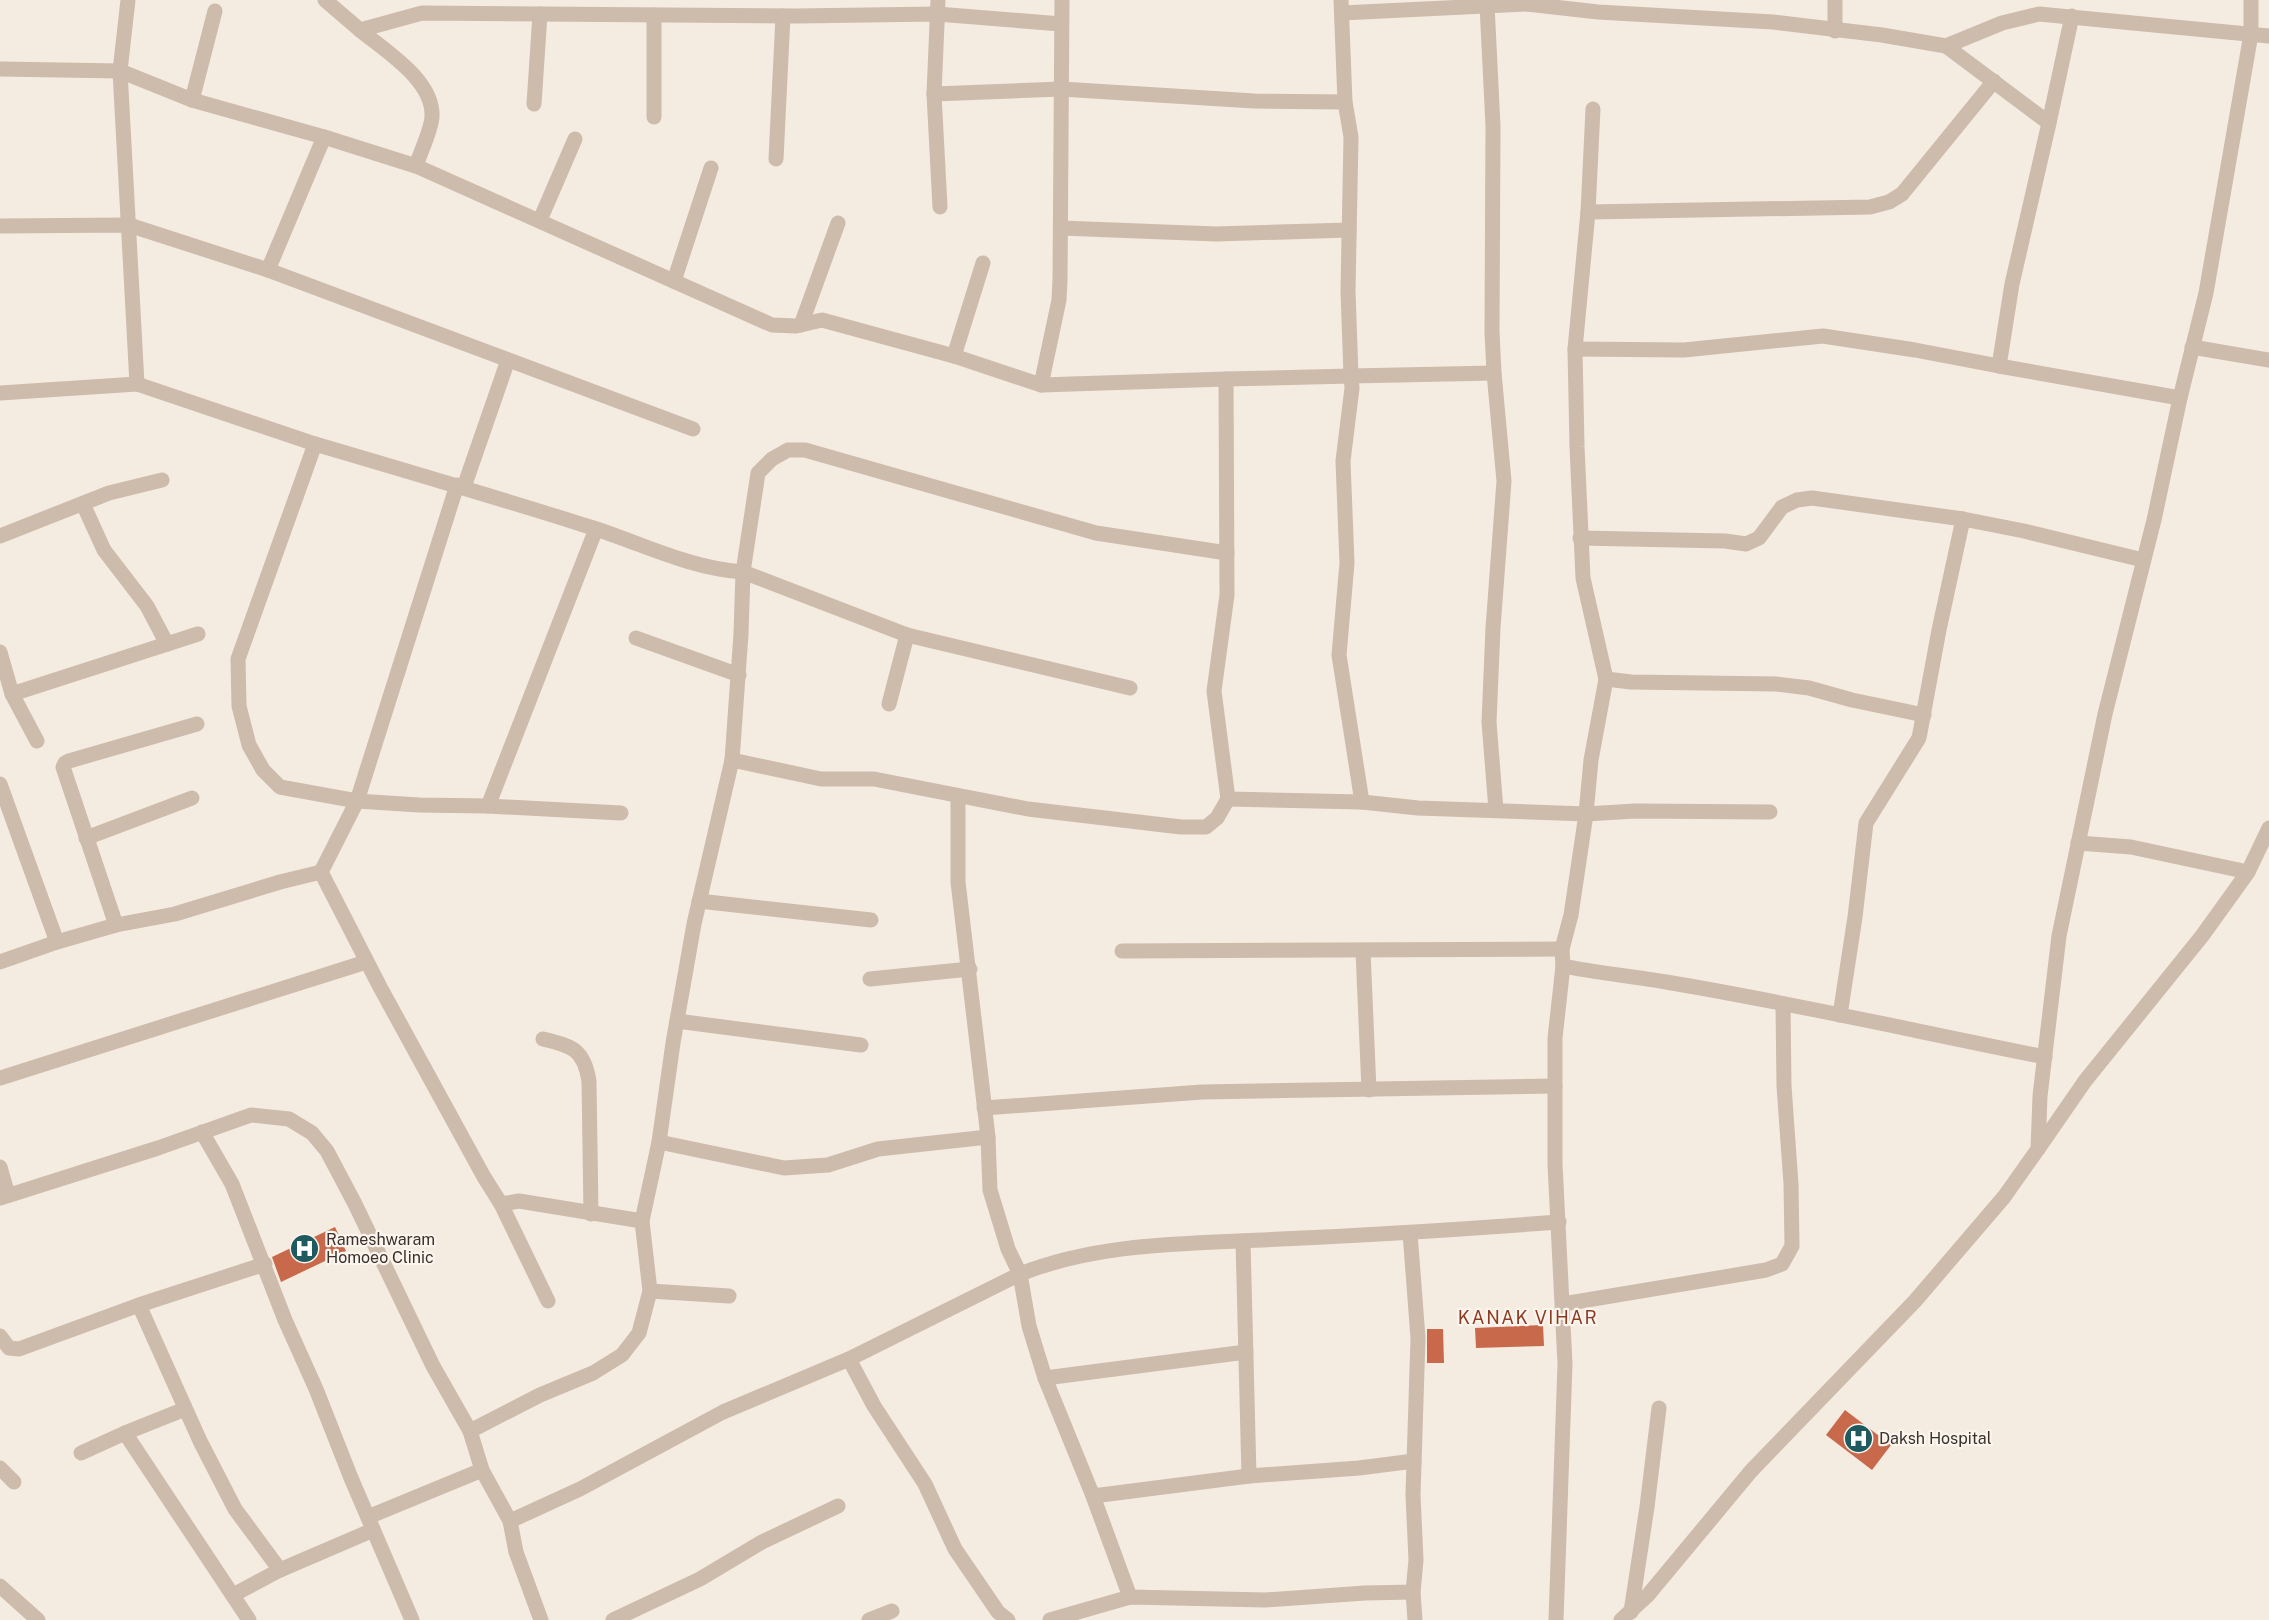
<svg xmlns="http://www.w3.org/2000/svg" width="2269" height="1620" viewBox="0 0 2269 1620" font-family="'Public Sans',sans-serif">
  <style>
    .building { fill: #c8694b }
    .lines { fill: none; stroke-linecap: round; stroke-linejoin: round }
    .minor { stroke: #cdbbac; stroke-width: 15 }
    .labels { text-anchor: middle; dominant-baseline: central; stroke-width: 4.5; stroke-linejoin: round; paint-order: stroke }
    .poi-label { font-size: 16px; fill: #3b302b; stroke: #fbf5ee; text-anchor: start }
    .neighbourhood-label { font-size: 18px; letter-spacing: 1.5px; fill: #8c3b22; stroke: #fbf5ee }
  </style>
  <rect width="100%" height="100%" fill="#f4ebe1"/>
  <g class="building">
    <polygon points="335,1227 346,1251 281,1282 272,1257"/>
    <polygon points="1543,1325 1544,1346 1476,1348 1475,1328"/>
    <polygon points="1427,1329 1443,1329 1444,1363 1427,1363"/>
    <polygon points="1845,1410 1891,1445 1872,1470 1826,1435"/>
  </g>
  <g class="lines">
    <g class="minor">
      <polyline points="325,0 360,30 422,13 797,16 937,14 1061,24"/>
      <polyline points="938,0 934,94 1061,89 1254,101 1345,102"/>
      <polyline points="1341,0 1345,102 1351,137 1348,291 1351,376 1494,373"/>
      <polyline points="1835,0 1835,31"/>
      <polyline points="1487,5 1493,126 1492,332 1494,373 1504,481 1493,628 1489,722 1496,810"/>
      <polyline points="1342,13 1527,4 1598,12 1773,22 1882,35 1946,46 2049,123 2012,284 1999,366 1915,350 1823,336 1684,350 1575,349"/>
      <polyline points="654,15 654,117"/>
      <path d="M 360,30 C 385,51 434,80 432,117 C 431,131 420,153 416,166"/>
      <polyline points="1946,46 2002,23 2039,14 2269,36"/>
      <polyline points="0,69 120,71 192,100 324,137 416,166 772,325 796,326 822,320 954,356 1041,385 1226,379"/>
      <polyline points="934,94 940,207"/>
      <polyline points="192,100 215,11"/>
      <polyline points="534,104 540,14"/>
      <polyline points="1593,109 1588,212 1575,349 1577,447 1583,578 1606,679 1631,682 1776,684 1809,688 1852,700 1924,715"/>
      <polyline points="2049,123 2072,16"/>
      <polyline points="776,159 783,16"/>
      <polyline points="1588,212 1870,207 1889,202 1902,194 1994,81"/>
      <polyline points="540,220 575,139"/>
      <polyline points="0,226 129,225 268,270 693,429"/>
      <polyline points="1061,228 1216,234 1349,230"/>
      <polyline points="268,270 324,137"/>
      <polyline points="674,281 711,168"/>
      <polyline points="801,325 838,223"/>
      <polyline points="2192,347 2269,360"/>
      <polyline points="954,356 983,263"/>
      <polyline points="1999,366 2180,398"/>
      <polyline points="137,384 315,444 238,659 239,706 249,745 263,770 280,787 357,801 321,872"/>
      <polyline points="1041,385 1059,300 1060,280 1062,0"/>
      <polyline points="0,393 137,384 120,71 128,0"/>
      <path d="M 315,444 C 407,471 499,498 590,527 C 641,543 688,568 743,572 L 907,635 L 1130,688"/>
      <polyline points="457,485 357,801 419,805 488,806 596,529"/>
      <polyline points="464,487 508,360"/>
      <polyline points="83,504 104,550 147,606 167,644"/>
      <polyline points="0,536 109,493 162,480"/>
      <polyline points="1580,538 1725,541 1746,544 1759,538 1782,507 1797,500 1812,498 1963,519"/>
      <polyline points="636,638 739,675"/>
      <polyline points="0,652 12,694 37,741"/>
      <polyline points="1606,679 1591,760 1586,814 1635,811 1770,812"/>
      <polyline points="12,694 198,634"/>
      <polyline points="889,704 907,635"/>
      <polyline points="732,760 741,634 743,572 758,473 772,459 788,450 805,450 1096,533 1227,553"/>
      <polyline points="0,784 57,942"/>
      <polyline points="958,796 958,882 988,1137"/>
      <polyline points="1228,799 1362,802"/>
      <polyline points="488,806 621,813"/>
      <polyline points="86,838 192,798"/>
      <polyline points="2078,843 2131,847 2248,872"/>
      <polyline points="699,901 871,920"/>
      <polyline points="116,925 63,767 65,763 69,761 197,724"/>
      <polyline points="1122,951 1562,949"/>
      <polyline points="1363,951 1369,1090"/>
      <polyline points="0,962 57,942 116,925 175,914 280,882 321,872 380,987 484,1177 501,1204 519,1201 642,1221"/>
      <path d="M 1563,966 C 1597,973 1632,976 1666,982 C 1793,1003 1919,1032 2045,1057"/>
      <polyline points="870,979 970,969"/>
      <polyline points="1840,1015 1855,917 1866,823 1919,738 1939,630 1963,519 2024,531 2143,560"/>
      <polyline points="677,1021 861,1045"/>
      <path d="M 543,1039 C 572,1046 584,1049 589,1081 L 591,1214"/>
      <polyline points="0,1078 366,962"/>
      <polyline points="984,1108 1202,1092 1555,1086"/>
      <polyline points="202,1132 232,1184 285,1320 316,1389 351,1478 412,1620"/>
      <polyline points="659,1142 784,1168 828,1165 878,1149 988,1137 990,1190 1008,1249 1020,1274 1029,1326 1045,1378 1093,1496 1249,1476 1359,1468 1414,1461"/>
      <polyline points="2038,1149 2085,1081 2202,936 2248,872 2269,828"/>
      <polyline points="0,1167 8,1195"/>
      <path d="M 0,1198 L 158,1148 L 251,1115 L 289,1119 L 312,1133 L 327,1151 L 355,1204 L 433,1366 L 470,1431 L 482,1470 L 510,1521 L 580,1489 L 723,1412 L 849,1359 L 1020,1274 C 1103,1241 1194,1244 1281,1239 C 1374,1235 1466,1229 1559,1222"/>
      <polyline points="501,1204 548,1301"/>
      <polyline points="1243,1241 1249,1476"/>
      <polyline points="265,1264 139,1305 200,1441 235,1509 280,1570 373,1530"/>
      <polyline points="650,1291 729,1296"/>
      <polyline points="1563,1304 1766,1270 1782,1264 1792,1246 1791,1184 1784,1086 1783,1004"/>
      <polyline points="0,1336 9,1348 19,1349 139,1305"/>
      <polyline points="849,1359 874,1406 925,1484 955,1549 998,1612 1008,1620"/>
      <polyline points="1045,1378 1246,1352"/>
      <polyline points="470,1431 540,1395 593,1373 622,1355 639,1333 650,1291 642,1221 659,1142 673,1043 694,924 732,760 821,779 874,779 1028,809 1181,827 1206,827 1217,818 1228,799 1214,691 1227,595 1226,379 1351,376 1352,388 1343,461 1347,563 1339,655 1362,802 1418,808 1586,814 1571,915 1562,949 1563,966 1555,1038 1555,1164 1565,1364 1556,1620"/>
      <polyline points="125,1433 249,1620"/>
      <polyline points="81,1453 125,1433 185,1409"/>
      <polyline points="0,1468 14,1482"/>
      <polyline points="1093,1496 1130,1597"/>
      <polyline points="368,1517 482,1470"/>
      <polyline points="510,1521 516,1552 541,1620"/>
      <polyline points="0,1586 38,1620"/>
      <polyline points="1413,1592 1415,1620"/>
      <polyline points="233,1595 280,1570"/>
      <polyline points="1631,1612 1647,1507 1659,1408"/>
      <polyline points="613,1620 700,1579 762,1542 838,1506"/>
      <polyline points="869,1620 892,1611"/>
      <polyline points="1050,1620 1130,1597 1265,1600 1365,1593 1413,1592 1416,1560 1413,1495 1418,1338 1410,1233"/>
      <polyline points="1621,1620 1648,1595 1751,1471 1915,1301 2004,1197 2038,1149 2040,1096 2059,936 2105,714 2154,520 2180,398 2206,293 2251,34 2251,0"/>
    </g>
  </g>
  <defs>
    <symbol id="hospital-disc" viewBox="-11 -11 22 22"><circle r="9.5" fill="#1f5a5e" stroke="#fbf5ee"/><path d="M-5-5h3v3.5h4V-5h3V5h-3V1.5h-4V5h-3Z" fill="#fff"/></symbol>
  </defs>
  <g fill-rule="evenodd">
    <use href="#hospital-disc" x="288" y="1232" width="33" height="33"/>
    <use href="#hospital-disc" x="1842" y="1422" width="33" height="33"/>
  </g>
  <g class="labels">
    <g class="poi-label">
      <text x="326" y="1239">Rameshwaram<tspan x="326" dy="18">Homoeo Clinic</tspan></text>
      <text x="1879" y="1438">Daksh Hospital</text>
    </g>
    <g class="neighbourhood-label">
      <text x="1528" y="1317">KANAK VIHAR</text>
    </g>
  </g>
</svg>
